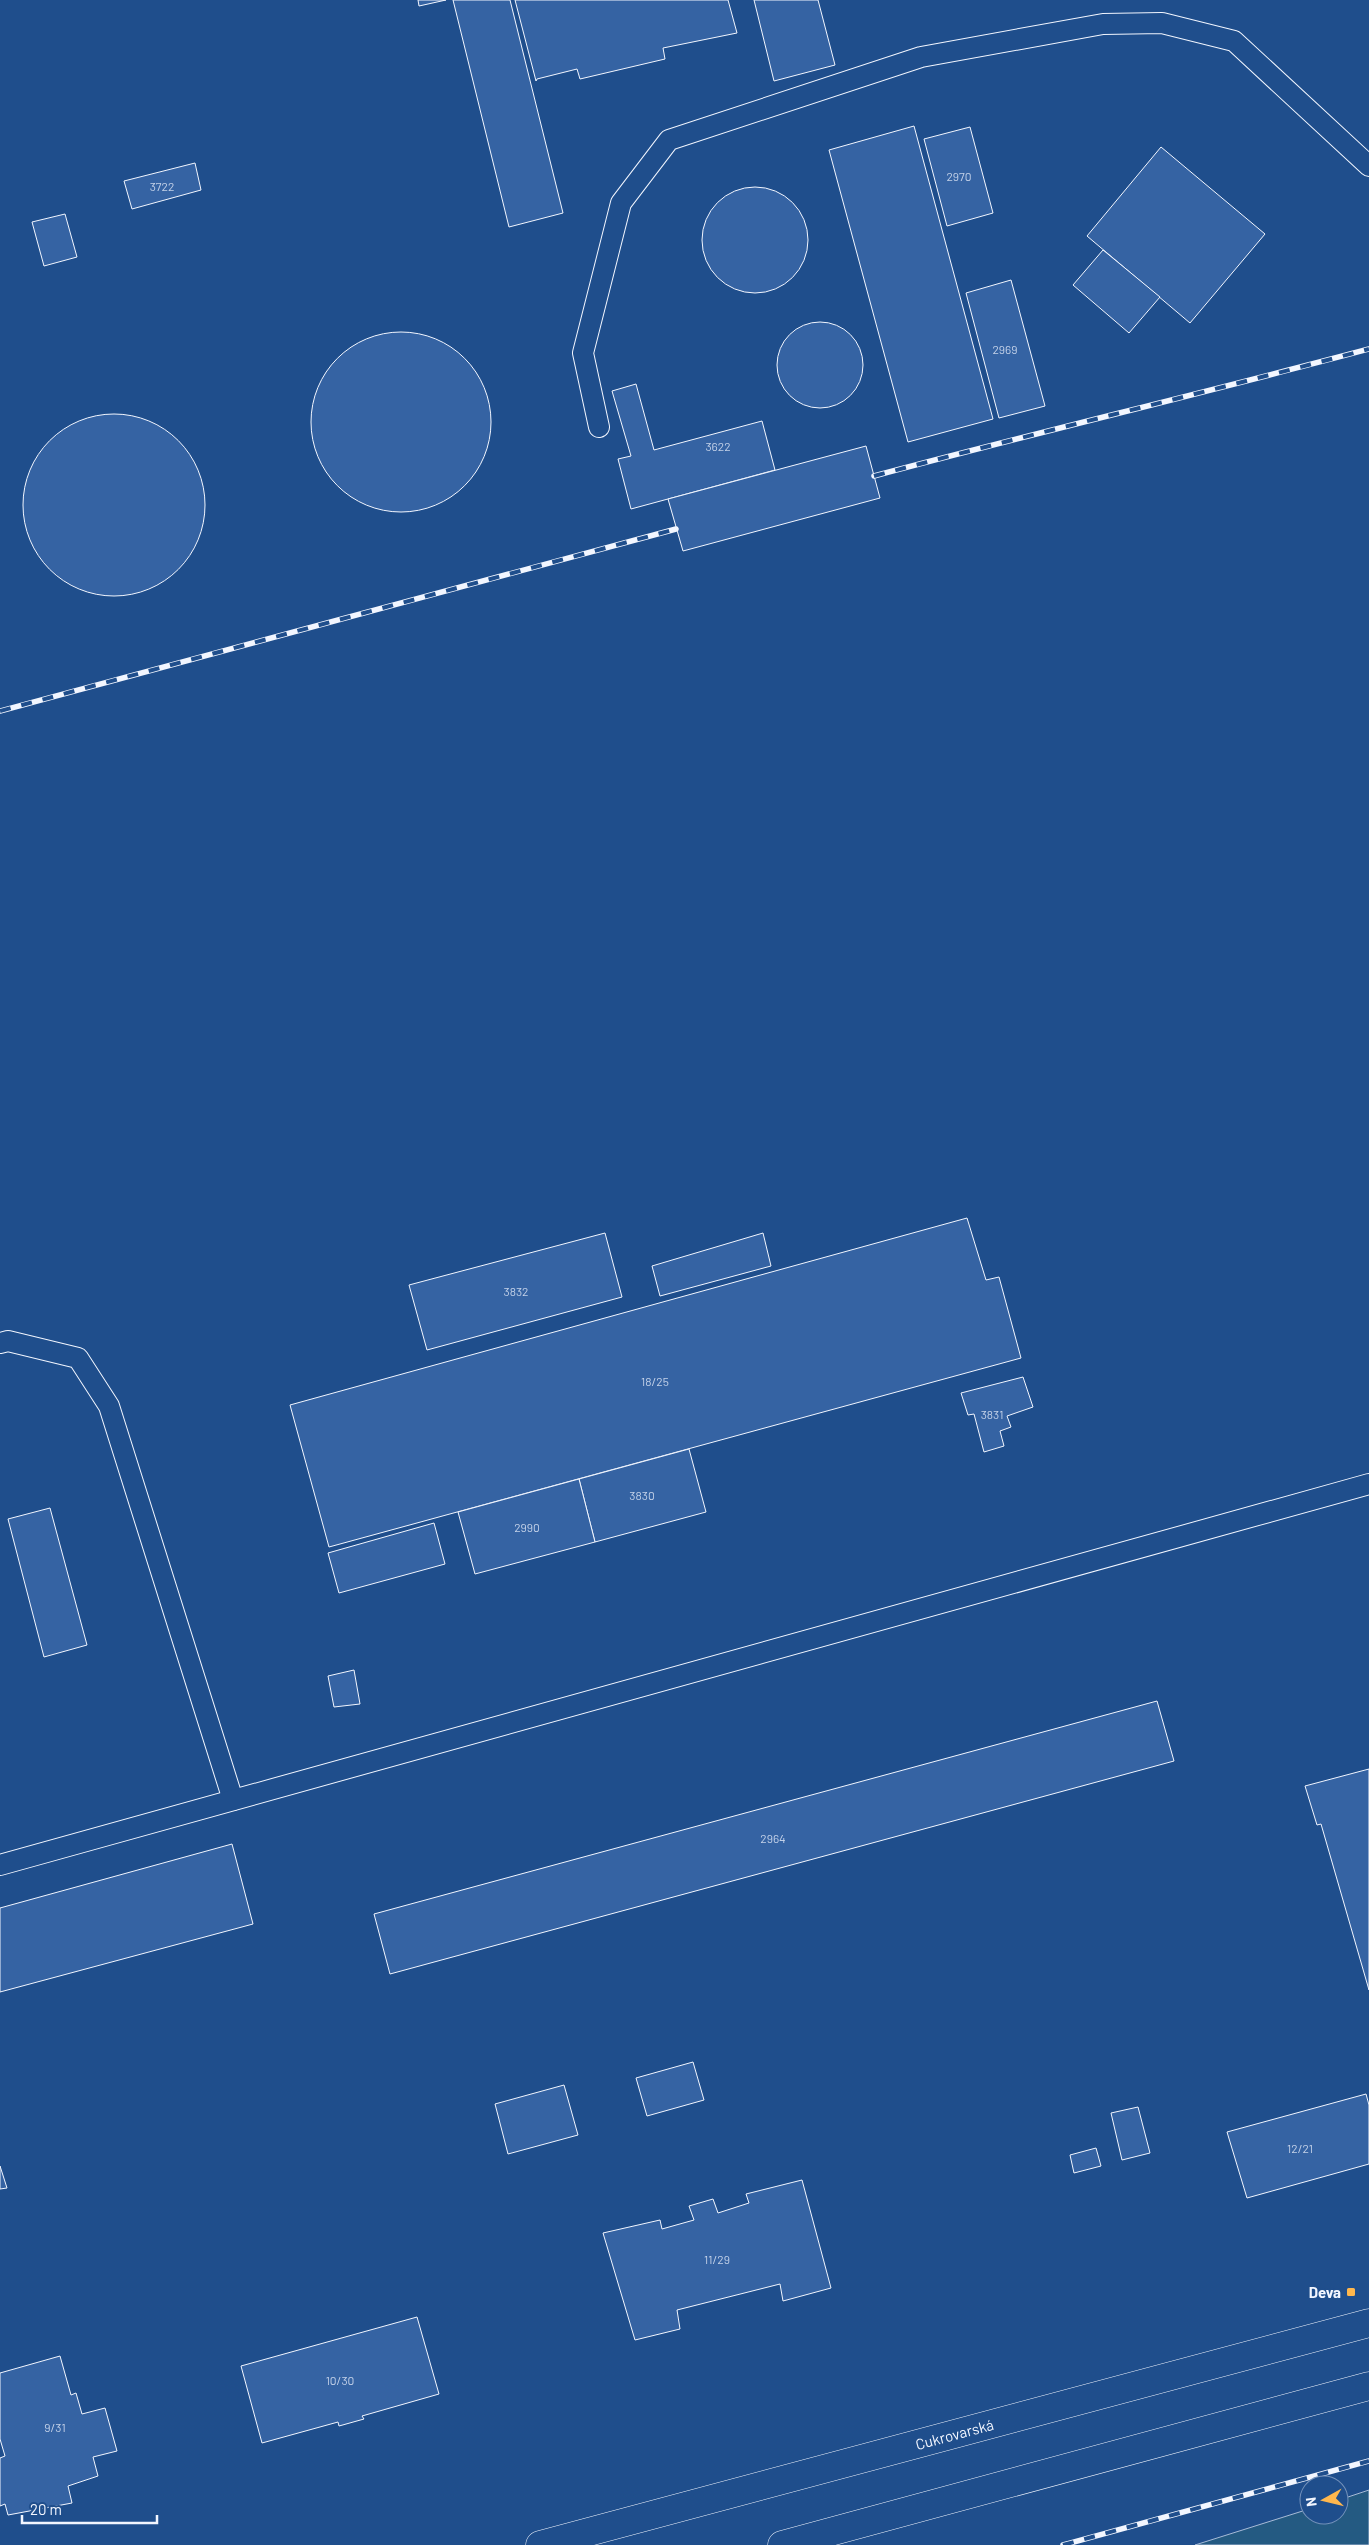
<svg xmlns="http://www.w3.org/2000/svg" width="1369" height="2545" viewBox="0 0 1369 2545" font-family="Barlow,sans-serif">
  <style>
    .green { fill: #245a82; stroke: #a8bbd7 }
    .building { fill: #3563a3; stroke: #f2f6ff }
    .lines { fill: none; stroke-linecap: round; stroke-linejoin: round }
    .service-casing { stroke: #f2f6ff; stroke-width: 22 }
    .primary-casing { stroke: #f2f6ff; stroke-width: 29 }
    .service { stroke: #1f4e8c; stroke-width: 20 }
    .primary { stroke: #1f4e8c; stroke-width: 28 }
    .rail-casing { stroke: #f2f6ff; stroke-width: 5.5 }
    .rail { stroke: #1f4e8c; stroke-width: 4; stroke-dasharray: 11; stroke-linecap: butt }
    .poi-dot { fill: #ffb74d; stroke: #1f4e8c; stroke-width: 2 }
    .labels { text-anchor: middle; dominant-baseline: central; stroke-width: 4; stroke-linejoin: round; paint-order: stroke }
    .number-label { font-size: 12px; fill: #c3d1e8 }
    .poi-label { font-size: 15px; font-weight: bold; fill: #f2f6ff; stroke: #1f4e8c; text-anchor: end }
    .street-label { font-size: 15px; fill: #f2f6ff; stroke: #1f4e8c }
  </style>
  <rect width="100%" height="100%" fill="#1f4e8c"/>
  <polygon class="green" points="1369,2490 1369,2545 1195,2545 1309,2509 1309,2515 1339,2515 1339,2500"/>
  <g class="building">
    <polygon points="418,0 446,0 419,6"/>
    <polygon points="453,0 510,0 563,213 509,227"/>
    <polygon points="515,0 728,0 737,33 663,48 665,59 580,79 577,69 537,79 536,81"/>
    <polygon points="754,0 818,0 835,65 774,81"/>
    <polygon points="914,126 993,419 908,442 829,150"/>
    <polygon points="970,127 993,213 947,226 924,139"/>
    <polygon points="1161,147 1265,234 1190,323 1087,236"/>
    <polygon points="195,163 201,190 132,209 124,181"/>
    <circle cx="755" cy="240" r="53"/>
    <polygon points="65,214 77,257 44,266 32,222"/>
    <polygon points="1103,250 1160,297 1129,333 1073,285"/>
    <polygon points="1011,280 1045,406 999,418 966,293"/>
    <circle cx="820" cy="365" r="43"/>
    <circle cx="401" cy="422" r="90"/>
    <polygon points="636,384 654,450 762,421 775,470 631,509 618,459 631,456 612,391"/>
    <circle cx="114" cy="505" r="91"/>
    <polygon points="866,446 880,498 683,551 668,499"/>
    <polygon points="967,1218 986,1280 999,1277 1021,1358 329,1547 290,1405"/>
    <polygon points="605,1233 622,1297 427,1350 409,1285"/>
    <polygon points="763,1233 771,1266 660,1296 652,1266"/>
    <polygon points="1023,1377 1033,1407 1007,1416 1011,1427 1000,1431 1004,1446 984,1452 974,1414 968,1415 961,1393"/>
    <polygon points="689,1449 706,1512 595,1542 579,1479"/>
    <polygon points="579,1479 595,1542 475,1574 458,1512"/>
    <polygon points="50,1508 87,1645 44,1657 8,1519"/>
    <polygon points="434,1523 445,1564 339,1593 328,1553"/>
    <polygon points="354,1670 360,1704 334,1707 328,1676"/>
    <polygon points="1157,1701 1174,1761 390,1974 374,1914"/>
    <polygon points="1369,1769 1369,1990 1321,1824 1317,1825 1305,1786"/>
    <polygon points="232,1844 253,1924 0,1992 0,1908"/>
    <polygon points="693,2062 704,2100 647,2116 636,2078"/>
    <polygon points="564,2085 578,2135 508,2154 495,2104"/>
    <polygon points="1366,2094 1369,2105 1369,2164 1247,2198 1227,2132"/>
    <polygon points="1138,2107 1150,2153 1122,2160 1111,2113"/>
    <polygon points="1096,2148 1101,2166 1074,2173 1070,2155"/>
    <polygon points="0,2166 7,2188 0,2189"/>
    <polygon points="802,2180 831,2288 783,2301 780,2284 677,2310 680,2329 635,2340 603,2233 660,2220 662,2229 694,2220 689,2206 713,2199 718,2213 749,2203 746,2194"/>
    <polygon points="417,2317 439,2394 362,2416 364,2419 339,2426 338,2422 262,2443 241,2366"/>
    <polygon points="60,2356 71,2395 76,2393 82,2414 105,2408 117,2451 93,2457 98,2476 68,2486 72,2503 8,2515 5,2504 0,2506 0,2458 5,2456 0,2439 0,2373"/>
  </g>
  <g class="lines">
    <defs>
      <g id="service">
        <polyline points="599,427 583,353 621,203 669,140 921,57 1103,24 1162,23 1234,41 1369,166"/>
        <polyline points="0,1343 8,1341 78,1358 109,1406 233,1800"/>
        <polyline points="0,1865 1369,1484"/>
      </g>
      <g id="primary">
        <path id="s1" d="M 540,2545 L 1369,2323"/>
        <polyline points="782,2545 1369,2386"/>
      </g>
    </defs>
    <use href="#service" class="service-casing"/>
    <use href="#primary" class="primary-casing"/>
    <use href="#service" class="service"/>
    <use href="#primary" class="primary"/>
    <defs>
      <g id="rail">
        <path d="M 874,476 C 1039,432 1204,393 1369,349"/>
        <polyline points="0,711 676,529"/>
        <polyline points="1063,2545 1369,2461"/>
      </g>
    </defs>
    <use href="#rail" class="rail-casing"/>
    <use href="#rail" class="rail"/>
  </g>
  <rect class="poi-dot" x="1346" y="2287" width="10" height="10" rx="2.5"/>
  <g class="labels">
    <g class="number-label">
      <text x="959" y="176">2970</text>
      <text x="162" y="186">3722</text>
      <text x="1005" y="349">2969</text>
      <text x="718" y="446">3622</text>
      <text x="516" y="1291">3832</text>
      <text x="655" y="1381">18/25</text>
      <text x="992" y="1414">3831</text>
      <text x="642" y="1495">3830</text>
      <text x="527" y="1527">2990</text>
      <text x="773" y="1838">2964</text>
      <text x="1300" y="2148">12/21</text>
      <text x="717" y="2259">11/29</text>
      <text x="340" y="2380">10/30</text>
      <text x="55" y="2427">9/31</text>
    </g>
    <g class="poi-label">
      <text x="1341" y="2292">Deva</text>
    </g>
    <g class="street-label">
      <text stroke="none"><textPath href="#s1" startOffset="429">Cukrovarská</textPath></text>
    </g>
  </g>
  <g transform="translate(1324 2500) rotate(262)"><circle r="24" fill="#1f4e8c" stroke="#7391ba"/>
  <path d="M0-4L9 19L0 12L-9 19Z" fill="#ffb74d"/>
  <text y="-8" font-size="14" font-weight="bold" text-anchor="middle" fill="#f2f6ff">N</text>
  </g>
  <path d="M22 2515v8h135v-8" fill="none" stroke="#f2f6ff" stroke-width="2.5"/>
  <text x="30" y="2515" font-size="15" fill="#f2f6ff" stroke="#1f4e8c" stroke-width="4" paint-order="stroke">20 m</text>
</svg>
